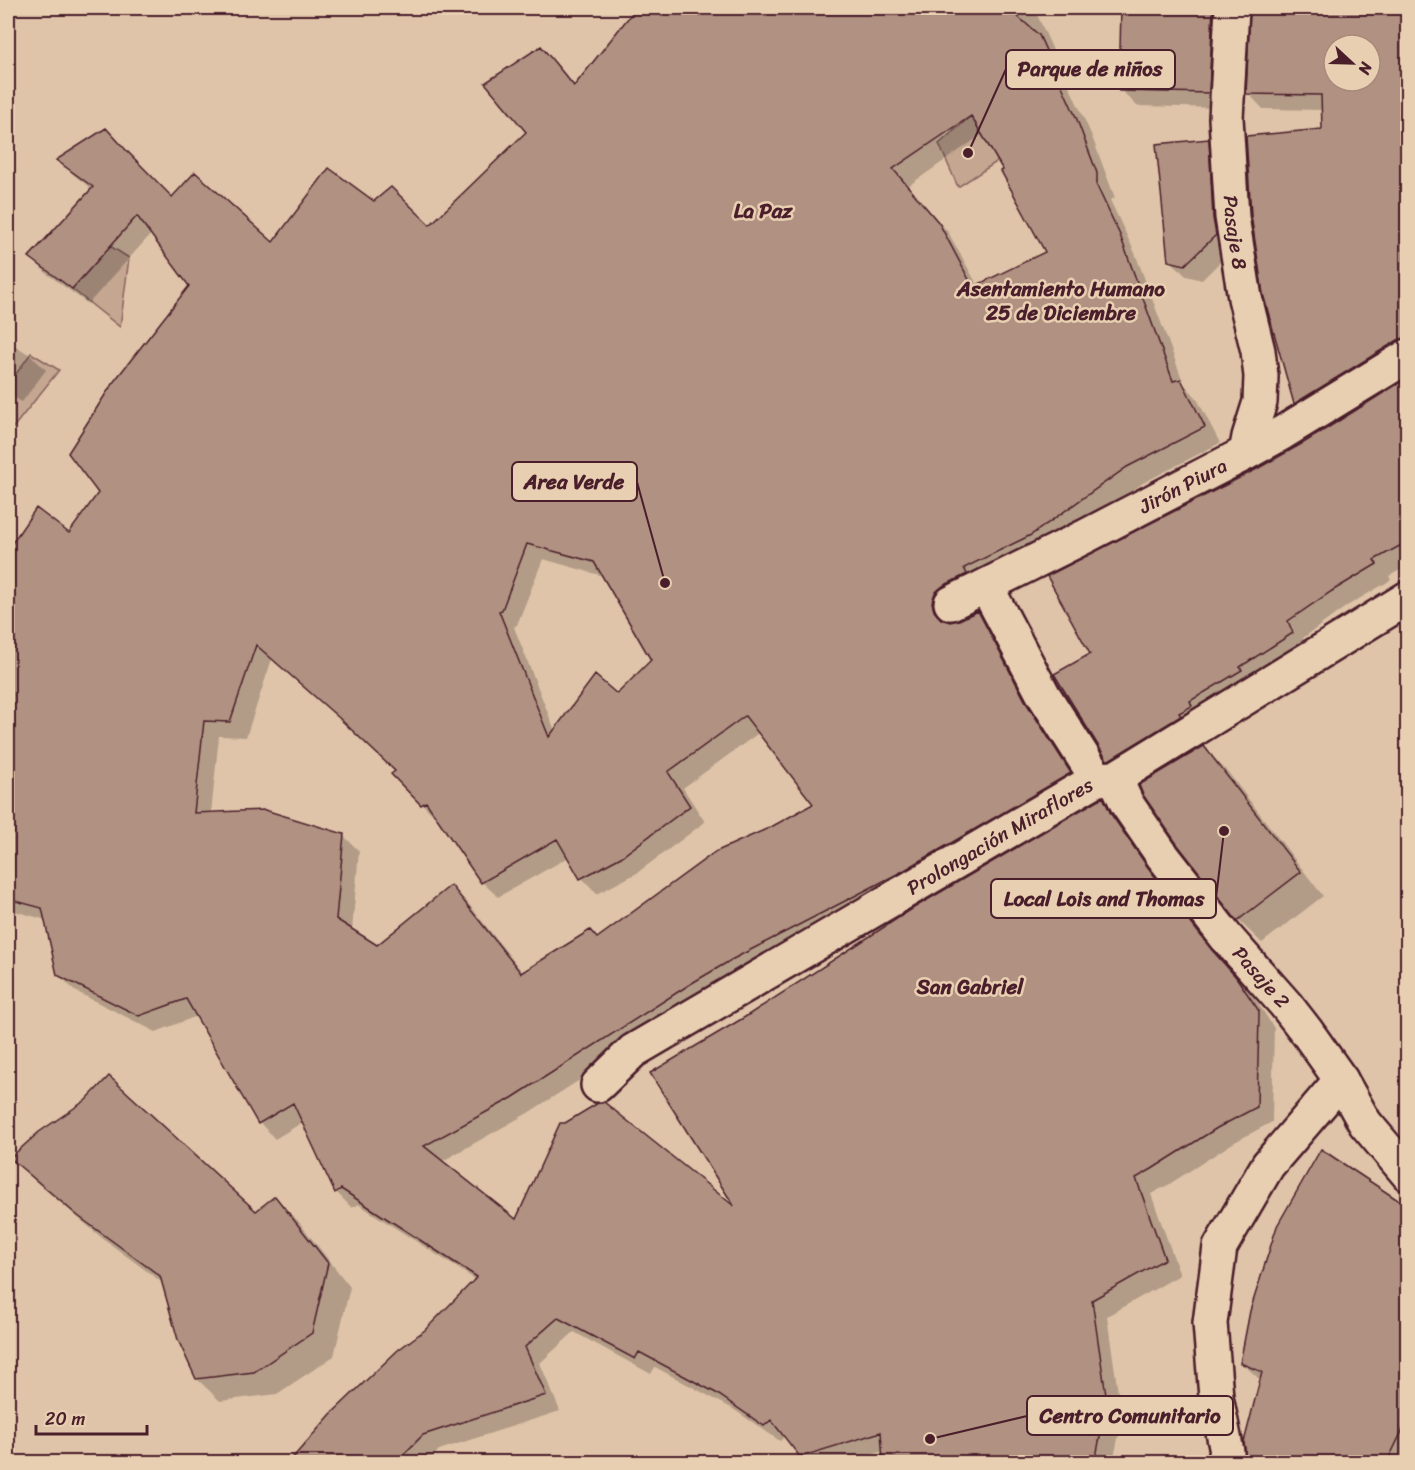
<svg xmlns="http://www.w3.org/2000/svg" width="1415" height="1470" viewBox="0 0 1415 1470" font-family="Sriracha,sans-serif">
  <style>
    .green { fill: #c4a691; stroke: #87625e; stroke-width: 1.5 }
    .shadow { fill: #0003; fill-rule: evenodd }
    .building { fill: #b19181; stroke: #4a1f2b; stroke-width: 1.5; fill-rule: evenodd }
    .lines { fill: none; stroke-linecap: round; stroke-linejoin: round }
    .minor-casing { stroke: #4a1f2b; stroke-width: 38 }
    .minor { stroke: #e9cfb1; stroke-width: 33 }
    .labels { text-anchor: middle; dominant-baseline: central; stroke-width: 5; stroke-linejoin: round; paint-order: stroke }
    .street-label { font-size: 20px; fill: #4a1f2b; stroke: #e9cfb1 }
    .neighbourhood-label { font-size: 21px; font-weight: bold; fill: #4a1f2b; stroke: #e9cfb1 }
    .leader { fill: none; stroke: #4a1f2b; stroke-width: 2 }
    .callout-dot { fill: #4a1f2b; stroke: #e9cfb1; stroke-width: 2 }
    .callout { fill: #e9cfb1; stroke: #4a1f2b; stroke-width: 2 }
    .callout-label { font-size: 21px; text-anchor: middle; font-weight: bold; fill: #4a1f2b }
  </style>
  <rect width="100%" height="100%" fill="#dfc4a9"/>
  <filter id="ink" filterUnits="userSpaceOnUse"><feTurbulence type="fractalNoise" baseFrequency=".0167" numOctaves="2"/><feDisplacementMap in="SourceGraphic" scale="12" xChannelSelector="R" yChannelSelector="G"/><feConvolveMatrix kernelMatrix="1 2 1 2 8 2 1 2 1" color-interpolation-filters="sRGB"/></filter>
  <g filter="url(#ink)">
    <g class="green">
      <polygon points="971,116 998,161 958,187 939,144"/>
      <polygon points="110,246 129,258 120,327 72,289"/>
      <polygon points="31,353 59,370 8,434 8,385"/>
    </g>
    <g class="shadow">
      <path d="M 638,8 L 1034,8 L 1091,134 L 1115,198 L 1110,200 L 1135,253 L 1184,384 L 1196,397 L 1220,443 L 1143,483 L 1047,550 L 951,609 L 947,619 L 948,623 L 959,621 L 978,612 L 993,628 L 1085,789 L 708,998 L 528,1113 L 441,1162 L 516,1222 L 739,1212 L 746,1018 L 1103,799 L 1119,815 L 1127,832 L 1163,884 L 1227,966 L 1252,994 L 1274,1028 L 1272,1122 L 1233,1143 L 1168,1185 L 1151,1194 L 1180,1275 L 1107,1316 L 1122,1420 L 1113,1462 L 885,1462 L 884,1451 L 848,1462 L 807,1462 L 785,1436 L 780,1441 L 733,1409 L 655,1367 L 651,1374 L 574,1332 L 540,1363 L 560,1411 L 439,1450 L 428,1462 L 291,1462 L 332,1415 L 426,1331 L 476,1280 L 358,1204 L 352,1208 L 336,1192 L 303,1122 L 275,1139 L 260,1123 L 197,1016 L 156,1032 L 75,991 L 58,974 L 46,920 L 8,909 L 8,727 L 59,733 L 8,704 L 8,552 L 36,510 L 70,535 L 99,493 L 191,286 L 152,233 L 88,304 L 46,273 L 31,257 L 93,190 L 74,175 L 58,160 L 172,199 L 273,245 L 374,203 L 430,227 L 528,132 L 540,48 L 556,63 L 576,87 ZM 983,134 L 1005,170 L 1048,252 L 978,286 L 948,232 L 908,186 ZM 543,559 L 603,576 L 653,660 L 617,696 L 555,731 L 514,627 L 517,625 ZM 272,659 L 356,733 L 397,772 L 393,774 L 438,820 L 439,819 L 482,882 L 498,897 L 569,857 L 582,878 L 597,894 L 637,873 L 705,822 L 683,788 L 760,732 L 815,804 L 772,828 L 597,940 L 523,973 L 467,902 L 451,887 L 377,947 L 352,931 L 359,851 L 343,835 L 211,814 L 219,736 L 246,737 Z"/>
      <polygon points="1122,8 1238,8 1224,108 1137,106 1121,90"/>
      <path d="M 1252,8 L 1408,8 L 1408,360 L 1311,418 L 1296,403 L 1323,130 L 1323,110 L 1263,109 L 1248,93 ZM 1334,45 L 1370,45 L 1370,81 L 1334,81 Z"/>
      <polygon points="1208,141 1224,157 1231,251 1202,280 1186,276 1170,260"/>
      <polygon points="8,341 30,355 46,370 22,402 8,394"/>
      <polygon points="1408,380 1408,566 1389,576 1391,580 1347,606 1303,638 1308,649 1124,775 1108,759 1092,655 1255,471 1306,443"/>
      <polygon points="1203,747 1227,771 1323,896 1262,943 1238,920 1178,843"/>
      <polygon points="1321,1151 1408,1208 1408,1462 1245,1462 1262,1380 1258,1378 1242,1363"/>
      <polygon points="12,1158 256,1213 275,1198 298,1221 350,1287 334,1356 277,1394 220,1401 197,1379 163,1283 102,1238 35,1181"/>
    </g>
    <g class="building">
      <path d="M 636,8 L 1008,8 L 1039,35 L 1076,117 L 1097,173 L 1097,183 L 1096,184 L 1120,235 L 1173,381 L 1181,379 L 1205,427 L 1127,467 L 1031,535 L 964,568 L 967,574 L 943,586 L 935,593 L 932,602 L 934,611 L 941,619 L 950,622 L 959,620 L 978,611 L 1027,704 L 1071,773 L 903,871 L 733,959 L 692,983 L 512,1098 L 424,1146 L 516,1219 L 560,1123 L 565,1123 L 598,1103 L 604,1102 L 734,1206 L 650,1073 L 745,1017 L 915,907 L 1103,797 L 1111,814 L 1147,866 L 1211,949 L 1236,977 L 1259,1011 L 1259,1015 L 1257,1107 L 1217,1128 L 1152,1169 L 1136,1178 L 1165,1259 L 1092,1300 L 1107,1402 L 1095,1462 L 883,1462 L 881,1432 L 800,1457 L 771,1420 L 764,1426 L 716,1393 L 639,1352 L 635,1359 L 558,1318 L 525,1347 L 546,1395 L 423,1435 L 396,1462 L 289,1462 L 331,1414 L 398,1350 L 425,1330 L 477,1277 L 341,1189 L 335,1193 L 293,1103 L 258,1124 L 186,999 L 139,1016 L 57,975 L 42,908 L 8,899 L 8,549 L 36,508 L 69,533 L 98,493 L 68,453 L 112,384 L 189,286 L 137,216 L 72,289 L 29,257 L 93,187 L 56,160 L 106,128 L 126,150 L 172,197 L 195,172 L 273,242 L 329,168 L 374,201 L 391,187 L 430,225 L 526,132 L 485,83 L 541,46 L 574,86 ZM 971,116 L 1003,170 L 1001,171 L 1045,252 L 973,287 L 939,223 L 893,169 ZM 527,544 L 594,562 L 651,660 L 617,694 L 595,675 L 549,737 L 499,611 L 502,610 ZM 256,645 L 338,717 L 395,771 L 391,774 L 421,805 L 426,802 L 481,883 L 557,839 L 580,879 L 621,857 L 690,806 L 668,772 L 745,716 L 813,804 L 771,827 L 715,852 L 597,938 L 590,930 L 521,973 L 451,885 L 377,945 L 336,919 L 344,834 L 265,810 L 194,813 L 204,721 L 230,722 Z"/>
      <polygon points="1121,8 1213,8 1209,93 1119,91"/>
      <path d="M 1250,8 L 1407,8 L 1407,337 L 1398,340 L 1294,404 L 1263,294 L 1251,215 L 1246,136 L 1322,129 L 1321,95 L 1246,94 ZM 1334,45 L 1370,45 L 1370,81 L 1334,81 Z"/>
      <polygon points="1209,139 1213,218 1216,235 1185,265 1168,261 1156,144"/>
      <polygon points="1407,378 1407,542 1374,560 1377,564 1332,591 1288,621 1293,633 1240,667 1242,670 1190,701 1192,706 1179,713 1181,716 1109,760 1107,760 1054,674 1090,654 1047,576 1255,470 1305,442"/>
      <polygon points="1204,746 1301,872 1237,921 1177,844 1143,795 1139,785"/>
      <polygon points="109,1076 256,1211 275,1196 328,1263 312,1333 254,1372 196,1379 178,1340 160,1276 78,1216 10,1158 39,1132 86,1100"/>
      <polygon points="1321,1149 1407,1206 1407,1421 1387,1462 1243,1462 1245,1449 1244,1442 1262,1372 1240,1363 1250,1311 1277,1226"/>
    </g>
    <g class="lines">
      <defs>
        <g id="minor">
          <path id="s1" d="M 1232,8 L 1226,118 L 1232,217 L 1245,298 L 1258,351 L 1261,376 L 1260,402 L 1249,437 L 1246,453"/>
          <polyline points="986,586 1043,694 1097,779"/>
          <path id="s2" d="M 951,603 L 1086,536 L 1246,453 L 1282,433 L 1408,356"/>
          <path id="s3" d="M 1115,778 L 1127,804 L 1162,855 L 1226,937 L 1286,1005 L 1307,1032 L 1341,1080 L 1365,1123 L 1408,1174"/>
          <path id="s4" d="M 598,1085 L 633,1051 L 1097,779 L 1115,778 L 1408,598"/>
          <polyline points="1224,1462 1227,1452 1216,1397 1210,1323 1220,1247 1268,1165 1341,1080"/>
        </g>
      </defs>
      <use href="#minor" class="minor-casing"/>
      <use href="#minor" class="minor"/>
    </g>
  </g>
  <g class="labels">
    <g class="street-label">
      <text stroke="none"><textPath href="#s1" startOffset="225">Pasaje 8</textPath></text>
      <text stroke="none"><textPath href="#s2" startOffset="260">Jirón Piura</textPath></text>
      <text stroke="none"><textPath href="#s4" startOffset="474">Prolongación Miraflores</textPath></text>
      <text stroke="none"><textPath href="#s3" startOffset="248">Pasaje 2</textPath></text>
    </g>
    <g class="neighbourhood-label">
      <text x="763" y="211">La Paz</text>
      <text x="1061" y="289">Asentamiento Humano<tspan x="1061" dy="24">25 de Diciembre</tspan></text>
      <text x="970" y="987">San Gabriel</text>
    </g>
  </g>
  <path class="leader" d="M968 153L1006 69M665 583L637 482M1224 831L1216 898M930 1439L1027 1416"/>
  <g class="callout-dot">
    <circle cx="968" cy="153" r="6"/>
    <circle cx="665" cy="583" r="6"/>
    <circle cx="1224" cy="831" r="6"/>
    <circle cx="930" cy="1439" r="6"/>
  </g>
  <g class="callout">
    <rect x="1006" y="50" width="169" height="39" rx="6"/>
    <rect x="512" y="462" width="125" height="39" rx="6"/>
    <rect x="991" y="879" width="225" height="39" rx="6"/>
    <rect x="1027" y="1396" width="206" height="39" rx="6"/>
  </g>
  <g class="callout-label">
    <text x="1090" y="76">Parque de niños</text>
    <text x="574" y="489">Area Verde</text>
    <text x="1104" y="906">Local Lois and Thomas</text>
    <text x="1130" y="1423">Centro Comunitario</text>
  </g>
  <rect width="1415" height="1470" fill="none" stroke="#e9cfb1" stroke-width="30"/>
  <rect x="15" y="15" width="1385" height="1440" fill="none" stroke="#4a1f2b" stroke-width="2" filter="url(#ink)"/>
  <g transform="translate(1352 63) rotate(112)"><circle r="28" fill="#e9cfb1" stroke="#a9897b" stroke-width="1.5"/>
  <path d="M0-4.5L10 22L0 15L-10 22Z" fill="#4a1f2b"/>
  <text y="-9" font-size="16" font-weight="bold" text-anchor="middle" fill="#4a1f2b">N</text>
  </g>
  <path d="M36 1425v9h111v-9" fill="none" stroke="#4a1f2b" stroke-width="3"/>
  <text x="45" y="1425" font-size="18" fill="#4a1f2b" stroke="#e9cfb1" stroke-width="4.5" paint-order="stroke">20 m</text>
</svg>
